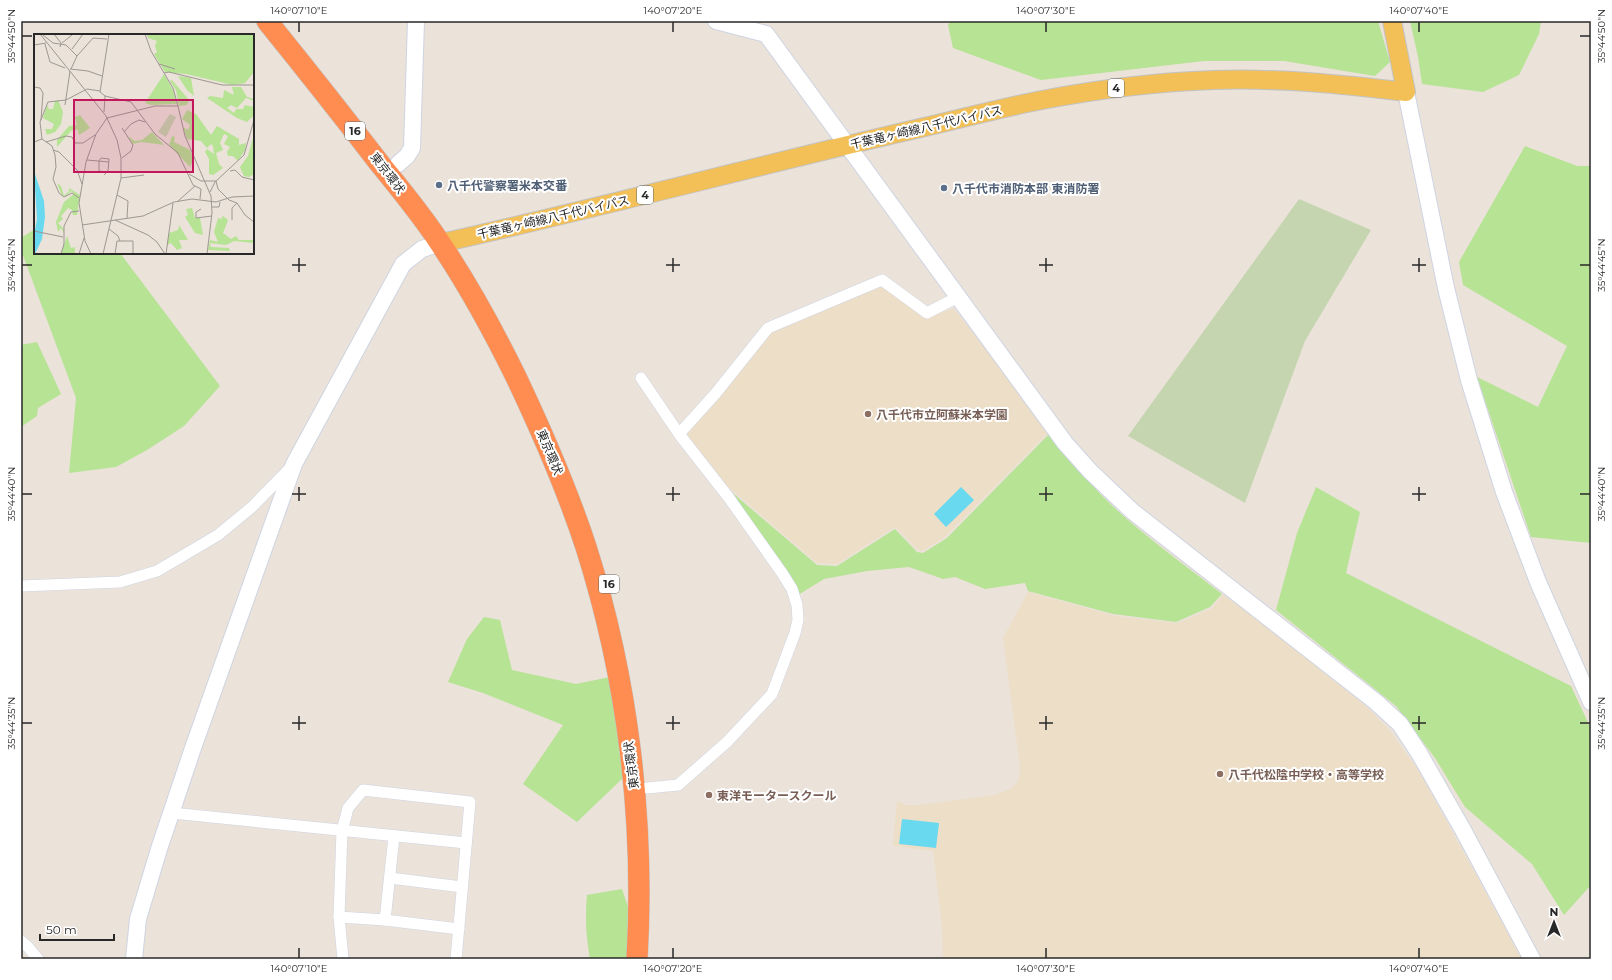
<svg xmlns="http://www.w3.org/2000/svg" width="1612" height="980" viewBox="0 0 1612 980" font-family="Montserrat,'Noto Sans JP',sans-serif">
  <style>
    .education { fill: #eddec8 }
    .green { fill: #b6e394 }
    .cemetery { fill: #c5d5b0 }
    .water { fill: #69d9f0 }
    .lines { fill: none; stroke-linecap: round; stroke-linejoin: round }
    .street-casing { stroke: #ced4e2; stroke-width: 12 }
    .secondary-casing { stroke: #ced4e2; stroke-width: 18 }
    .primary-casing { stroke: #c3c3c3; stroke-width: 20 }
    .highway-casing { stroke: #c3c3c3; stroke-width: 22 }
    .street { stroke: #fff; stroke-width: 11 }
    .secondary { stroke: #fff; stroke-width: 16 }
    .primary { stroke: #f2c057; stroke-width: 18 }
    .highway { stroke: #ff8c50; stroke-width: 21 }
    .ticks { fill: none; stroke: #282828; stroke-width: 1.5 }
    .service-dot { fill: #5c6f8a; stroke: #fff; stroke-width: 1.5 }
    .education-dot { fill: #8d6e63; stroke: #fff; stroke-width: 1.5 }
    .labels { text-anchor: middle; dominant-baseline: central; stroke-width: 4; stroke-linejoin: round; paint-order: stroke }
    .shield { fill: #fff; stroke: #686868; stroke-width: 1 }
    .shield-label { font-size: 11px; font-weight: bold; fill: #282828 }
    .street-label { font-size: 12px; fill: #282828; stroke: #fff }
    .service-label { font-size: 12px; font-weight: bold; fill: #4e5e75; stroke: #fff; text-anchor: start }
    .education-label { font-size: 12px; font-weight: bold; fill: #785e54; stroke: #fff; text-anchor: start }
    .inset-road { fill: none; stroke: #9d9892; stroke-width: 1 }
    .view { fill: #c2185b; fill-opacity: 0.15; stroke: #c2185b; stroke-width: 2 }
    .inset-edge { fill: none; stroke: #282828; stroke-width: 2 }
    .neatline { fill: none; stroke: #282828; stroke-width: 1.5 }
    .ticks-label { font-size: 10px; text-anchor: middle; fill: #282828 }
  </style>
  <rect width="100%" height="100%" fill="#ebe2d9"/>
  <g class="education">
    <polygon points="882,285 933,314 954,309 1007,376 1048,433 945,537 922,551 918,550 895,527 837,564 817,563 720,480 686,437 686,432 768,333"/>
    <polygon points="1028,592 1115,616 1177,623 1211,609 1223,595 1263,624 1368,708 1389,730 1419,771 1522,959 943,959 942,927 933,851 893,846 897,801 906,805 920,805 995,795 1010,789 1017,783 1019,777 1020,767 1003,638"/>
  </g>
  <g class="green">
    <polygon points="951,21 1378,21 1390,62 1375,76 1284,61 1204,61 1041,80 953,48 948,25"/>
    <polygon points="1410,21 1541,21 1539,34 1519,75 1483,92 1422,84 1418,57"/>
    <polygon points="1525,146 1577,166 1591,166 1591,543 1531,537 1477,377 1538,407 1567,346 1463,285 1459,262"/>
    <polygon points="35,229 35,253 120,253 220,386 184,426 147,450 116,467 69,473 76,398 21,250 21,238"/>
    <polygon points="37,342 61,394 38,408 37,416 21,427 21,345"/>
    <path d="M 1049,434 C 1073,465 1098,494 1128,520 C 1158,546 1190,569 1222,594 L 1210,607 L 1176,622 L 1113,614 L 1028,591 L 1025,583 L 985,589 L 955,577 L 943,579 L 909,567 L 867,571 L 824,579 L 798,595 L 728,489 L 817,565 L 837,566 L 895,529 L 917,552 L 923,553 L 947,538 Z"/>
    <polygon points="1316,487 1360,512 1346,573 1571,686 1591,729 1591,885 1564,915 1532,864 1465,807 1435,758 1396,706 1276,610 1297,533"/>
    <polygon points="484,617 500,620 512,670 576,684 610,677 623,778 577,822 523,784 563,725 483,693 448,682 467,639"/>
    <path d="M 622,889 L 628,907 L 627,959 L 590,959 C 586,937 585,917 587,895 Z"/>
  </g>
  <polygon class="cemetery" points="1299,199 1371,230 1305,341 1245,503 1128,436"/>
  <g class="water">
    <polygon points="961,487 974,500 946,527 934,514"/>
    <polygon points="902,819 939,823 936,848 899,844"/>
  </g>
  <g class="lines">
    <defs>
      <g id="street">
        <polyline points="641,378 679,434 729,498 782,573 792,589 797,605 798,620 795,633 772,694 727,742 678,785 647,788"/>
        <polyline points="679,434 716,393 768,328 882,280 927,313 958,297"/>
        <polyline points="21,586 120,582 157,571 218,535 252,507 291,467"/>
        <polyline points="172,813 466,843"/>
        <polyline points="390,878 462,887"/>
        <polyline points="339,917 385,920 394,836"/>
        <polyline points="385,920 459,929"/>
        <polyline points="21,941 28,947 38,959"/>
        <polyline points="343,959 339,917 342,831 348,808 363,790 470,802 456,959"/>
      </g>
      <g id="secondary">
        <polyline points="716,21 766,34 1065,443 1090,471 1132,511 1376,702 1400,724 1419,753 1463,830 1532,959"/>
        <polyline points="1406,92 1446,288 1469,380 1504,492 1538,582 1591,702"/>
        <polyline points="398,164 407,156 412,148 416,21"/>
        <polyline points="134,959 138,919 159,849 193,748 294,464 403,264 422,249 441,243"/>
      </g>
      <path id="primary" d="M 441,243 C 595,209 748,168 903,132 C 949,122 995,109 1042,100 C 1099,89 1157,82 1214,80 C 1281,78 1341,84 1406,92 L 1392,21"/>
      <path id="highway" d="M 267,21 C 305,68 343,116 380,164 C 401,190 422,215 440,243 C 469,286 494,332 517,379 C 543,434 567,489 586,547 C 628,679 645,821 637,959"/>
    </defs>
    <use href="#street" class="street-casing"/>
    <use href="#secondary" class="secondary-casing"/>
    <use href="#primary" class="primary-casing"/>
    <use href="#highway" class="highway-casing"/>
    <use href="#street" class="street"/>
    <use href="#secondary" class="secondary"/>
    <use href="#primary" class="primary"/>
    <use href="#highway" class="highway"/>
  </g>
  <path class="ticks" d="M 299,22 L 299,32M 673,22 L 673,32M 1046,22 L 1046,32M 1419,22 L 1419,32M 22,36 L 32,36M 1580,36 L 1590,36M 299,258 L 299,272M 673,258 L 673,272M 1046,258 L 1046,272M 1419,258 L 1419,272M 22,265 L 32,265M 292,265 L 306,265M 666,265 L 680,265M 1039,265 L 1053,265M 1412,265 L 1426,265M 1580,265 L 1590,265M 299,487 L 299,501M 673,487 L 673,501M 1046,487 L 1046,501M 1419,487 L 1419,501M 22,494 L 32,494M 292,494 L 306,494M 666,494 L 680,494M 1039,494 L 1053,494M 1412,494 L 1426,494M 1580,494 L 1590,494M 299,716 L 299,730M 673,716 L 673,730M 1046,716 L 1046,730M 1419,716 L 1419,730M 22,723 L 32,723M 292,723 L 306,723M 666,723 L 680,723M 1039,723 L 1053,723M 1412,723 L 1426,723M 1580,723 L 1590,723M 299,948 L 299,958M 673,948 L 673,958M 1046,948 L 1046,958M 1419,948 L 1419,958"/>
  <g class="service-dot">
    <circle cx="439" cy="185" r="4"/>
    <circle cx="944" cy="188" r="4"/>
  </g>
  <g class="education-dot">
    <circle cx="868" cy="414" r="4"/>
    <circle cx="1220" cy="774" r="4"/>
    <circle cx="709" cy="795" r="4"/>
  </g>
  <g class="labels">
    <g class="shield">
      <rect x="1108" y="79" width="16" height="18" rx="3"/>
      <rect x="345" y="122" width="20" height="18" rx="3"/>
      <rect x="637" y="186" width="16" height="18" rx="3"/>
      <rect x="599" y="575" width="20" height="18" rx="3"/>
    </g>
    <g class="shield-label">
      <text x="1116" y="88">4</text>
      <text x="355" y="131">16</text>
      <text x="645" y="195">4</text>
      <text x="609" y="584">16</text>
    </g>
    <g class="street-label">
      <text transform="translate(926 127) rotate(-13)">千葉竜ヶ崎線八千代バイパス</text>
      <text transform="translate(388 173) rotate(52)">東京環状</text>
      <text transform="translate(553 217) rotate(-13)">千葉竜ヶ崎線八千代バイパス</text>
      <text transform="translate(550 452) rotate(67)">東京環状</text>
      <text transform="translate(631 765) rotate(-97)">東京環状</text>
    </g>
    <g class="service-label">
      <text x="447" y="185">八千代警察署米本交番</text>
      <text x="952" y="188">八千代市消防本部 東消防署</text>
    </g>
    <g class="education-label">
      <text x="876" y="414">八千代市立阿蘇米本学園</text>
      <text x="1228" y="774">八千代松陰中学校・高等学校</text>
      <text x="717" y="795">東洋モータースクール</text>
    </g>
  </g>
  <g transform="translate(34 34)">
    <rect width="220" height="220" fill="#ebe2d9"/>
    <path d="M 113,0 L 220,0 L 220,38 L 211,49 L 199,51 L 152,40 L 131,38 L 120,20 L 123,18 L 121,12 L 123,7 L 114,4 ZM 130,40 L 139,56 L 143,70 L 117,71 L 111,69 ZM 144,42 L 157,44 L 160,62 L 153,56 ZM 138,46 L 155,66 L 153,71 L 145,72 L 142,56 L 136,47 ZM 198,53 L 207,53 L 213,63 L 220,65 L 220,67 L 212,64 L 203,74 L 197,71 L 193,74 L 200,79 L 202,75 L 209,75 L 211,71 L 220,73 L 220,81 L 213,88 L 203,84 L 173,64 L 176,62 L 189,64 L 190,56 L 200,61 ZM 24,66 L 29,78 L 27,90 L 21,98 L 13,101 L 11,95 L 18,95 L 20,90 L 9,84 L 13,71 L 15,75 L 19,75 L 21,67 ZM 153,76 L 162,80 L 177,101 L 183,92 L 205,105 L 205,111 L 212,109 L 211,116 L 204,127 L 199,122 L 194,122 L 193,118 L 196,113 L 190,110 L 194,102 L 190,100 L 186,109 L 189,116 L 182,119 L 185,130 L 189,134 L 179,141 L 175,140 L 175,125 L 171,118 L 173,115 L 180,120 L 179,112 L 177,110 L 173,114 L 167,107 L 153,105 L 149,93 L 154,96 L 156,91 L 148,85 ZM 46,81 L 56,94 L 45,101 L 41,83 ZM 43,91 L 45,95 L 37,97 L 23,113 L 23,106 L 35,92 ZM 118,98 L 130,111 L 107,108 L 99,110 L 94,102 L 101,107 L 108,106 ZM 220,100 L 220,140 L 215,143 L 210,142 L 206,133 L 214,122 ZM 138,102 L 141,103 L 140,108 L 156,116 L 160,125 L 156,133 L 135,111 ZM 23,149 L 27,152 L 30,162 L 35,157 L 35,154 L 46,161 L 43,181 L 39,181 L 38,176 L 34,174 L 27,182 L 29,185 L 24,189 L 30,195 L 30,199 L 27,194 L 24,198 L 22,188 L 30,168 L 40,160 L 37,157 L 32,162 L 28,162 ZM 158,174 L 161,184 L 166,184 L 169,201 L 161,199 L 151,183 L 154,181 L 152,175 ZM 189,182 L 194,186 L 189,199 L 197,205 L 202,202 L 205,206 L 220,206 L 220,209 L 200,207 L 192,211 L 176,209 L 177,213 L 195,214 L 196,217 L 174,216 L 176,206 L 184,208 L 180,198 L 184,184 L 187,185 ZM 145,191 L 154,206 L 145,206 L 148,214 L 143,216 L 137,209 L 133,211 L 135,199 L 144,196 ZM 33,202 L 37,214 L 46,212 L 41,213 L 41,220 L 27,220 Z" fill="#b6e394"/>
    <path d="M 136,80 L 142,83 L 132,103 L 124,98 Z" fill="#c5d5b0"/>
    <path d="M 0,137 L 10,167 L 11,183 L 8,205 L 1,220 L 0,202 L 3,185 Z" fill="#69d9f0"/>
    <path class="inset-road" d="M 6,0 L 72,82 L 83,106 L 87,124 L 87,144 L 69,220M 20,0 L 27,9 L 26,13M 75,0 L 66,58 L 71,62 L 97,68 L 121,100 L 144,119 L 159,151 L 167,155 L 166,165M 9,1 L 19,9 L 32,11 L 43,22M 28,9 L 38,1M 11,10 L 16,28 L 31,34M 0,11 L 12,9M 38,15 L 49,0M 125,30 L 141,35M 36,35 L 54,37 L 68,42M 37,35 L 43,22 L 59,4 L 73,5M 130,39 L 135,38 L 188,51 L 220,51M 0,53 L 6,54 L 9,59 L 7,86M 31,71 L 36,37M 144,72 L 151,102 L 177,162 L 178,179 L 173,220M 70,78 L 71,62M 73,84 L 121,72 L 144,72 L 139,54 L 117,17 L 111,0M 88,94 L 99,111 L 97,117 L 88,124M 90,98 L 97,90 L 105,86 L 111,88M 8,105 L 18,112 L 21,121 L 22,133 L 19,145 L 25,159 L 30,163 L 38,159 L 45,164M 0,108 L 8,105 L 6,88 L 14,68 L 32,66 L 53,55 L 66,57M 12,108 L 32,102 L 38,103 L 41,109 L 49,109 L 61,101M 19,116 L 25,118 L 43,136 L 48,150M 53,126 L 75,128M 65,127 L 67,124 L 75,125 L 74,137 L 70,141M 65,127 L 65,137 L 73,138M 196,137 L 201,136 L 208,143 L 220,146M 155,140 L 167,147 L 182,147M 87,144 L 110,141M 182,147 L 184,155 L 195,166 L 203,169 L 211,181 L 220,188M 176,158 L 181,148 L 210,121 L 220,86M 83,161 L 94,167 L 93,184M 144,167 L 161,152M 178,173 L 185,173 L 186,168M 167,175 L 162,178 L 162,184 L 178,182M 81,186 L 114,201 L 123,208 L 131,220M 198,186 L 198,174 L 203,169M 48,191 L 109,182 L 140,168 L 158,165 L 182,168 L 198,163 L 220,162M 75,195 L 84,202 L 86,207M 0,197 L 29,203M 27,220 L 30,210 L 30,192 L 37,178 L 45,177M 45,220 L 50,204M 57,220 L 51,207 L 45,169 L 52,128 L 62,100 L 73,84M 81,220 L 83,207 L 99,207 L 99,220M 132,220 L 139,169"/>
    <path class="view" d="M 40,66 L 159,66 L 159,138 L 40,138 Z"/>
    <rect width="220" height="220" class="inset-edge"/>
  </g>
  <rect width="1612" height="980" fill="none" stroke="#ffffff" stroke-width="44"/>
  <g transform="translate(1554 922)" stroke="#ffffff" stroke-width="3" paint-order="stroke">
  <path d="M0-3L7 15L0 10L-7 15Z" fill="#282828"/>
  <text y="-6" font-size="11" font-weight="bold" text-anchor="middle" fill="#282828">N</text>
  </g>
  <path d="M40 934v6h74v-6" fill="none" stroke="#282828" stroke-width="2"/>
  <text x="46" y="934" font-size="12" fill="#282828" stroke="#ffffff" stroke-width="3" paint-order="stroke">50 m</text>
  <rect x="22" y="22" width="1568" height="936" class="neatline"/>
  <g class="ticks-label">
    <text x="299" y="14">140°07'10"E</text>
    <text x="673" y="14">140°07'20"E</text>
    <text x="1046" y="14">140°07'30"E</text>
    <text x="1419" y="14">140°07'40"E</text>
    <text transform="translate(11 36) rotate(-90)" y="4">35°44'50"N</text>
    <text transform="translate(1601 36) rotate(-90)" y="4">35°44'50"N</text>
    <text transform="translate(11 265) rotate(-90)" y="4">35°44'45"N</text>
    <text transform="translate(1601 265) rotate(-90)" y="4">35°44'45"N</text>
    <text transform="translate(11 494) rotate(-90)" y="4">35°44'40"N</text>
    <text transform="translate(1601 494) rotate(-90)" y="4">35°44'40"N</text>
    <text transform="translate(11 723) rotate(-90)" y="4">35°44'35"N</text>
    <text transform="translate(1601 723) rotate(-90)" y="4">35°44'35"N</text>
    <text x="299" y="972">140°07'10"E</text>
    <text x="673" y="972">140°07'20"E</text>
    <text x="1046" y="972">140°07'30"E</text>
    <text x="1419" y="972">140°07'40"E</text>
  </g>
</svg>
